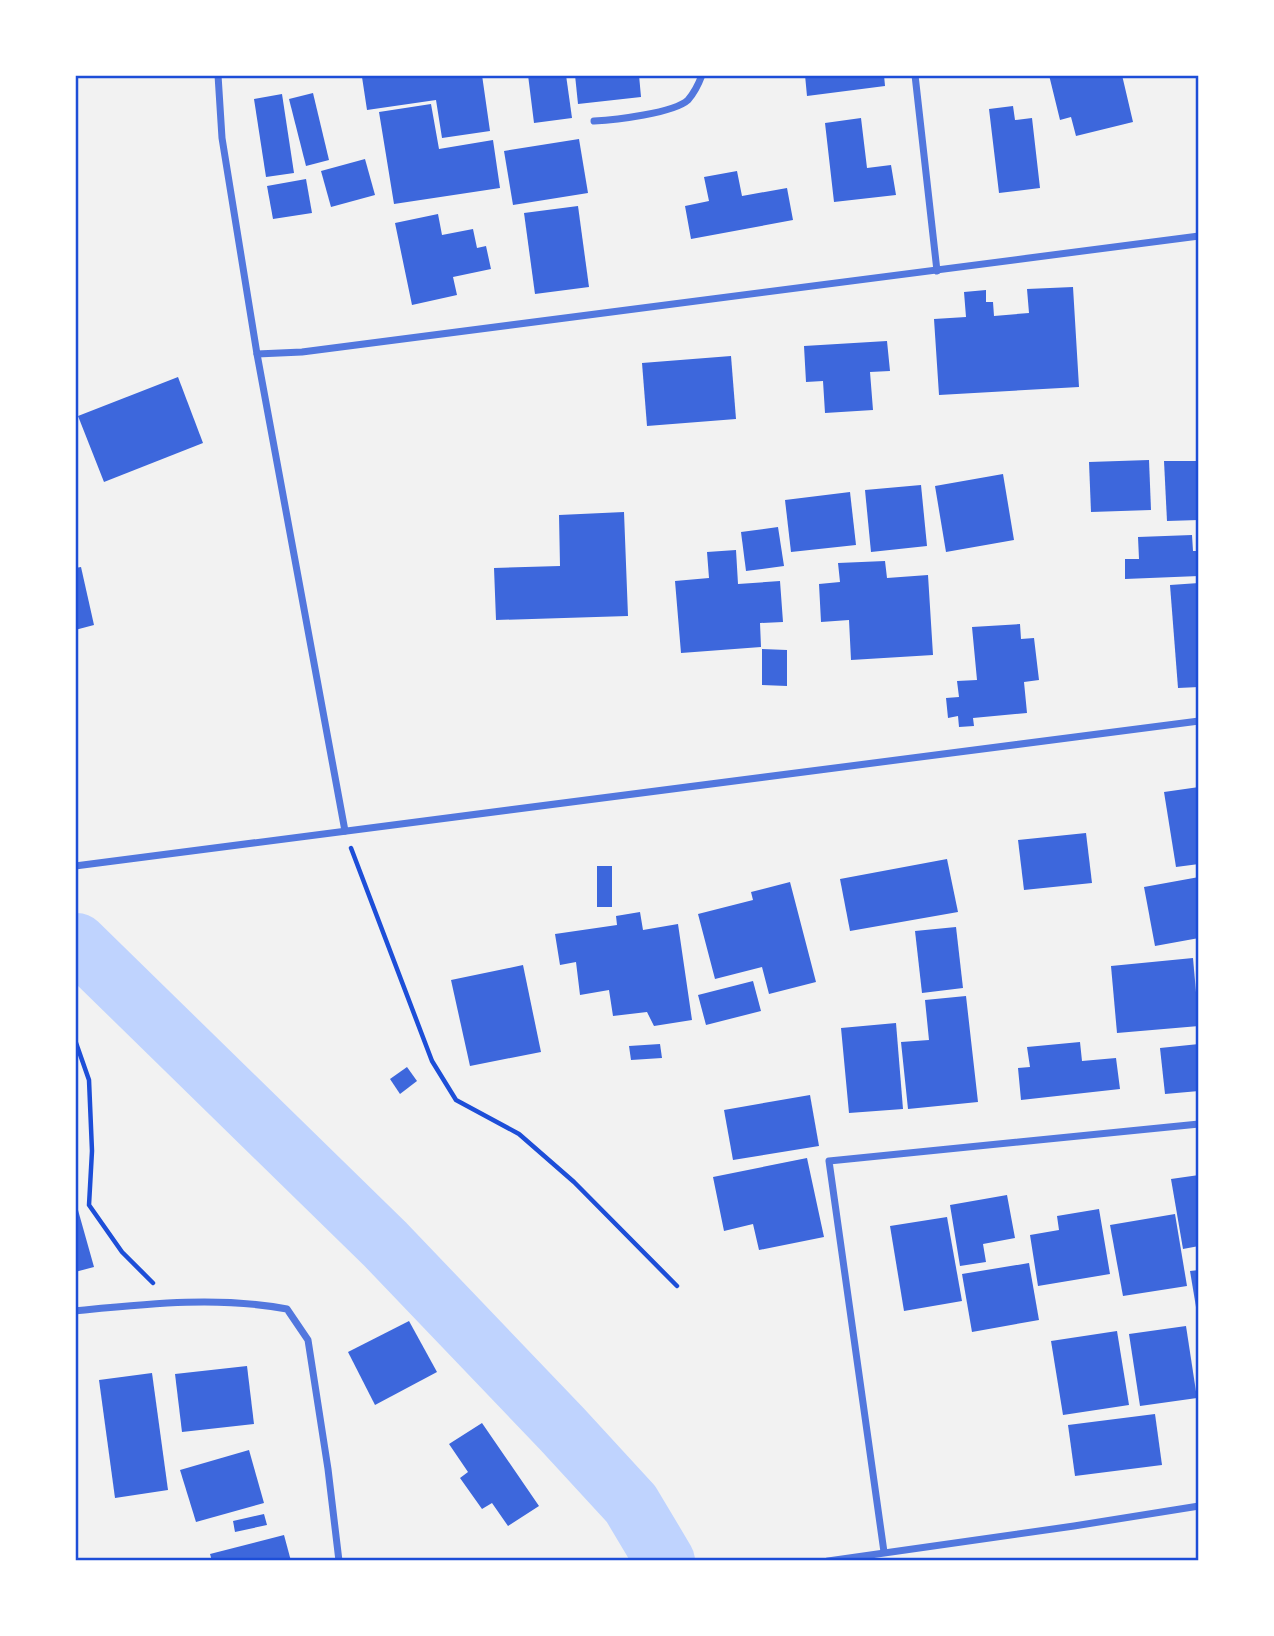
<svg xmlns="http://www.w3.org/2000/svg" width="1274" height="1636" viewBox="0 0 1274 1636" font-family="'IBM Plex Serif',serif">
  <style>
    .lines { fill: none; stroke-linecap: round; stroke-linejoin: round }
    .river { stroke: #bfd3fe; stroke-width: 60 }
    .building { fill: #3d67dc }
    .path { stroke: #1d4ed8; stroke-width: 4.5 }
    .minor { stroke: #5277de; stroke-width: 7 }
    .neatline { fill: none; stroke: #1d4ed8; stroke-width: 2.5 }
  </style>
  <rect width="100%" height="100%" fill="#f2f2f2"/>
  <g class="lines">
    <polyline class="river" points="77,943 385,1244 562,1429 631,1504 665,1561"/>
  </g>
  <g class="building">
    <polygon points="375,75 482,75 490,131 442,138 436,100 367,110 362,77"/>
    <polygon points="528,75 566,75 572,118 534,123"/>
    <polygon points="575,75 639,75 641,97 578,104"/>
    <polygon points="805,75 884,75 885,86 807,96"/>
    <polygon points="1049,75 1122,75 1133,122 1076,136 1071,117 1060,120"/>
    <polygon points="313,93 329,160 306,166 289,99"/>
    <polygon points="282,94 294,173 266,177 254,99"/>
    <polygon points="431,104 439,149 493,140 500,188 394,204 379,112"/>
    <polygon points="1013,106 1015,120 1032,118 1040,188 999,193 989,109"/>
    <polygon points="861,118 867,168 891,165 896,195 834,202 825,123"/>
    <polygon points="579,139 588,193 513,205 504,151"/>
    <polygon points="365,159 375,195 331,207 321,171"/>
    <polygon points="737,171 742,196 787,188 793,220 691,239 685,206 709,201 704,177"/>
    <polygon points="306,179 312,213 273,219 267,186"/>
    <polygon points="578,206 589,287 535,294 524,213"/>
    <polygon points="438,214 442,235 473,229 477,248 486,246 491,269 453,277 457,295 412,305 395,223"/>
    <polygon points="1073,287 1079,387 939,395 934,319 966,317 964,292 986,290 986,302 993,302 994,316 1029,313 1027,289"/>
    <polygon points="887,341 890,371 870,372 873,410 825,413 823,381 806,382 804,346"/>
    <polygon points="731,356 736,419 647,426 642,363"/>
    <polygon points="178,377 203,443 104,482 78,416"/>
    <polygon points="1149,460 1151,510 1091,512 1089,462"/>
    <polygon points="1164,461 1199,461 1199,520 1167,521"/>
    <polygon points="1003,474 1014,540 946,552 935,486"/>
    <polygon points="921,485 927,546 871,552 865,490"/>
    <polygon points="850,492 856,545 791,552 785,500"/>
    <polygon points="624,512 628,616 496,620 494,568 560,566 559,515"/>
    <polygon points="778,527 784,566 746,571 741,532"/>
    <polygon points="1192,535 1193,551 1199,551 1199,576 1125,579 1125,559 1139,559 1138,537"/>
    <polygon points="736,550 738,584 780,581 783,622 760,623 761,647 681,653 675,581 709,578 707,552"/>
    <polygon points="885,561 887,578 928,575 933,655 851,660 849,620 821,622 819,584 840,582 838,563"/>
    <polygon points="81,567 94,625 75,630 75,568"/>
    <polygon points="1199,583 1199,687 1178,688 1170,585"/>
    <polygon points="1020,624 1021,639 1034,638 1039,680 1024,682 1027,713 973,718 974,726 959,727 958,716 948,718 946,698 959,697 957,681 977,680 972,627"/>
    <polygon points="762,649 787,650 787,686 762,685"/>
    <polygon points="1199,787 1199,864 1176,867 1164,792"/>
    <polygon points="1086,833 1092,883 1024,890 1018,840"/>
    <polygon points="947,859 958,912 850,931 840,879"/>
    <rect x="597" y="866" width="15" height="41"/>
    <polygon points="1199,877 1199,938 1155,946 1144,887"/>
    <polygon points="790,882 816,982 769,994 762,967 715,979 698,914 753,900 751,892"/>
    <polygon points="640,912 643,930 678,924 692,1020 654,1026 647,1012 613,1016 609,990 580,995 576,962 560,965 555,934 617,925 616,916"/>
    <polygon points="956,927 963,988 922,993 915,931"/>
    <polygon points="1193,958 1199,1026 1117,1033 1111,966"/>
    <polygon points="523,965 541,1052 470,1066 451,980"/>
    <polygon points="753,981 761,1011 706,1025 698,995"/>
    <polygon points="966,996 978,1102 908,1109 901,1042 929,1040 925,1000"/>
    <polygon points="896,1023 903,1109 849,1113 841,1028"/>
    <polygon points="1080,1042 1082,1061 1116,1058 1120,1089 1021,1100 1018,1068 1030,1067 1027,1047"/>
    <polygon points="660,1044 662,1058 631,1060 629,1046"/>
    <polygon points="1199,1044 1199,1091 1165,1094 1160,1048"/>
    <polygon points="407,1067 417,1081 400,1094 390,1079"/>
    <polygon points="810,1095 819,1146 733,1160 724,1110"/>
    <polygon points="807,1158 824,1237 759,1250 753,1224 724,1231 713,1177"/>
    <polygon points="1199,1175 1199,1246 1183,1249 1171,1179"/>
    <polygon points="1007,1195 1015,1238 983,1244 986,1262 960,1266 950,1205"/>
    <polygon points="76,1203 94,1267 75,1272 75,1204"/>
    <polygon points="1099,1209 1110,1274 1038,1286 1030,1235 1059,1230 1057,1216"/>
    <polygon points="1175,1214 1187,1286 1123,1296 1110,1225"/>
    <polygon points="947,1217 962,1301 904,1311 890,1226"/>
    <polygon points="1029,1263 1039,1320 972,1332 962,1274"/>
    <polygon points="1199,1270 1199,1313 1197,1313 1190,1271"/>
    <polygon points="409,1321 437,1372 375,1405 348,1352"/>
    <polygon points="1186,1326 1197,1398 1140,1406 1129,1334"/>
    <polygon points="1117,1331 1129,1405 1063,1415 1051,1341"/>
    <polygon points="247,1366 254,1424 182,1432 175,1374"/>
    <polygon points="152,1373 168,1490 115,1498 99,1380"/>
    <polygon points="1155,1414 1162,1465 1075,1476 1068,1425"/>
    <polygon points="482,1423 539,1506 508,1526 492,1503 482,1509 460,1478 468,1472 449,1444"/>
    <polygon points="249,1450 264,1503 196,1522 180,1470"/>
    <polygon points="264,1514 267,1525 235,1532 233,1521"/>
    <polygon points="284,1535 291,1561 212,1561 210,1554"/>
  </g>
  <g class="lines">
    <g class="path">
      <polyline points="351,848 432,1061 456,1100 519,1134 574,1182 677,1286"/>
      <polyline points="75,1040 89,1080 92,1151 89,1205 122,1252 153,1283"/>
    </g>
    <g class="minor">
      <polyline points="218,75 222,138 257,354 302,352 1199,236"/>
      <polyline points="915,75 937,271"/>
      <path d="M 594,121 C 615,120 674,113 688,100 C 694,93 699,83 702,75"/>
      <polyline points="257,354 345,831"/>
      <polyline points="75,866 1199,721"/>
      <path d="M 75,1311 C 146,1304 217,1296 287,1309 L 308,1340 L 328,1469 L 339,1561"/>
      <polyline points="884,1552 829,1161 1199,1124"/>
      <polyline points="828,1561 1074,1526 1199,1506"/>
    </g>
  </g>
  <rect width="1274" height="1636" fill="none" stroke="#ffffff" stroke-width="154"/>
  <rect x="77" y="77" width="1120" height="1482" class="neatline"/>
</svg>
